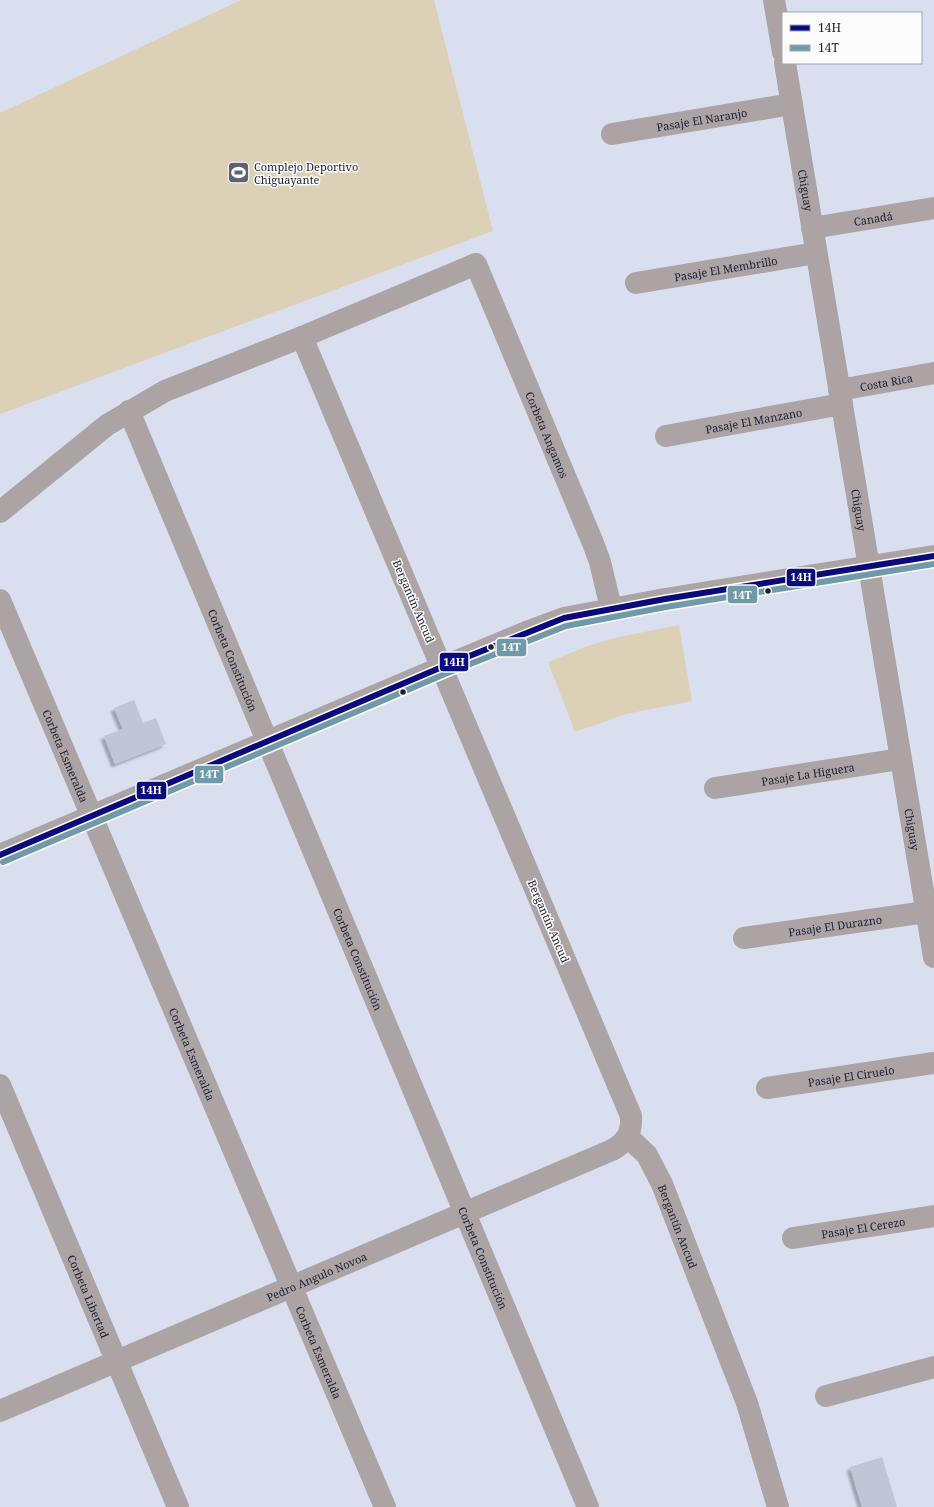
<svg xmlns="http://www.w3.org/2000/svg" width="934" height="1507" viewBox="0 0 934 1507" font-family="'Noto Serif',serif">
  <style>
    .green { fill: #dcd1b7 }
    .building { fill: #c0c6d6; filter: url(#shadow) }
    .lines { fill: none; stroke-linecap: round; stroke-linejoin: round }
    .minor { stroke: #aca3a4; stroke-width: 22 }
    .tertiary { stroke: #aca3a4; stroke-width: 22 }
    .bus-1-casing { stroke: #fcfcfc; stroke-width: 9 }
    .bus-2-casing { stroke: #fcfcfc; stroke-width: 9 }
    .bus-1 { stroke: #0a0a7a; stroke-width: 6 }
    .bus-2 { stroke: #709aa8; stroke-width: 6 }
    .bus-dot { fill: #1a2032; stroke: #fcfcfc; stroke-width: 1.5 }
    .labels { text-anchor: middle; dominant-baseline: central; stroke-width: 3; stroke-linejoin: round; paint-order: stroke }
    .street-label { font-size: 11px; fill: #1a2032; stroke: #fcfcfc }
    .poi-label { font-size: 11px; fill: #1a2032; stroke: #fcfcfc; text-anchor: start }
    .line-badge { stroke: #fcfcfc; stroke-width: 1.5 }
    .badge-label { font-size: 11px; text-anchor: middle; font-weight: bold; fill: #fff }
  </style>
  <defs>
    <filter id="shadow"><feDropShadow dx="-3.5" dy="3.5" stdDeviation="1" flood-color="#0004"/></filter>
  </defs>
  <rect width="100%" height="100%" fill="#d9dfef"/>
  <g class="green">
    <polygon points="241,0 434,0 493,231 0,414 0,113"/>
    <polygon points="679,625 692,701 626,714 575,732 548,662 588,646 614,638"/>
  </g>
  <g class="building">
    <polygon points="134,700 143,723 156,718 166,744 115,764 104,736 123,729 114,708"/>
    <polygon points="882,1457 897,1507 862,1507 850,1467"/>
  </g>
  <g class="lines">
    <g class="minor">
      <polyline points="774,0 783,52"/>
      <path id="s1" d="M 785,63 L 869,567"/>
      <path id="s2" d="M 612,134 L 792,104"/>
      <path id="s3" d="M 812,228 L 934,208"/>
      <path id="s4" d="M 636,283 L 816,253"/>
      <path id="s5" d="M 839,390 L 934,373"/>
      <path id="s6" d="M 129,411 L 588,1507"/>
      <path id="s7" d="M 666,436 L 842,404"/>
      <path id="s8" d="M 0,512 L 107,425 L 165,391 L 302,337 L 476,264 L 593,543 L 600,562 L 611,608"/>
      <path id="s9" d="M 0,600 L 385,1507"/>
      <path id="s10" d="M 715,788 L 900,759"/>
      <path id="s11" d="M 744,938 L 926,912"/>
      <path id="s12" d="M 0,1085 L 178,1507"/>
      <path id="s13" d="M 767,1088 L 934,1063"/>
      <path id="s14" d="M 628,1137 L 647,1155 L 662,1184 L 747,1403 L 778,1507"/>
      <path id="s15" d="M 793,1238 L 934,1216"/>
      <polyline points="826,1396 934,1367"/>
      <path id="s16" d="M 0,1411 L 612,1150 C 627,1142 632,1132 631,1116 L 302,337"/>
    </g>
    <g class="tertiary">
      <path id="s17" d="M 869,567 L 934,957"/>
      <polyline points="0,855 442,667 529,631 564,618 665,599 934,556"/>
    </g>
    <defs>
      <polyline id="bus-1" points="0,855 442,667 564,618 665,599 934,556"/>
      <polyline id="bus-2" points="3,862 445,674 566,626 666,607 934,564"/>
    </defs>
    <use href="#bus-1" class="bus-1-casing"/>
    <use href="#bus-2" class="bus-2-casing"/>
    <use href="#bus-1" class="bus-1"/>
    <use href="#bus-2" class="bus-2"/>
  </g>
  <defs>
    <symbol id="stadium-square" viewBox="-11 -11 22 22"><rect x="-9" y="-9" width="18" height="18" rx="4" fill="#5d6374" stroke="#fcfcfc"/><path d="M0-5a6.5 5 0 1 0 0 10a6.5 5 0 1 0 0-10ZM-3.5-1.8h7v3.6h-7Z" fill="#fff"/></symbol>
  </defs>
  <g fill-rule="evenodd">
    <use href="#stadium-square" x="226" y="160" width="25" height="25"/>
  </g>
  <g class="bus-dot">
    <circle cx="768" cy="591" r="3.5"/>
    <circle cx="491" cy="647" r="3.5"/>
    <circle cx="403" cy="692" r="3.5"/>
  </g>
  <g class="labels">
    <g class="street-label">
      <text stroke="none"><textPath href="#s2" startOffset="91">Pasaje El Naranjo</textPath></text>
      <text stroke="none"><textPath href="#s1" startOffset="129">Chiguay</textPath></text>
      <text stroke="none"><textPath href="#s3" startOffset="62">Canadá</textPath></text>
      <text stroke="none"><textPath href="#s4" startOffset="91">Pasaje El Membrillo</textPath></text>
      <text stroke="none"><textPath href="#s5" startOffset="48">Costa Rica</textPath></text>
      <text stroke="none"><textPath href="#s7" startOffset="89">Pasaje El Manzano</textPath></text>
      <text stroke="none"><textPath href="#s8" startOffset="726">Corbeta Angamos</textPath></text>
      <text stroke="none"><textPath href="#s1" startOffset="453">Chiguay</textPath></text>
      <text transform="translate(414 601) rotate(67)">Bergantín Ancud</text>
      <text stroke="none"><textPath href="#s6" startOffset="270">Corbeta Constitución</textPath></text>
      <text stroke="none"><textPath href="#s9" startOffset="169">Corbeta Esmeralda</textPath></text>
      <text stroke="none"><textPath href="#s10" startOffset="94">Pasaje La Higuera</textPath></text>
      <text stroke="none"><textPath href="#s17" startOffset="266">Chiguay</textPath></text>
      <text transform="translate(549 921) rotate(67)">Bergantín Ancud</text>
      <text stroke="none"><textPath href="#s11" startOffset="92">Pasaje El Durazno</textPath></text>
      <text stroke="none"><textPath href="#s6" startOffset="594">Corbeta Constitución</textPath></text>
      <text stroke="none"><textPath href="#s9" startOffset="493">Corbeta Esmeralda</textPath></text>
      <text stroke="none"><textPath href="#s13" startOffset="85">Pasaje El Ciruelo</textPath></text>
      <text stroke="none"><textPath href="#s14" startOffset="104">Bergantín Ancud</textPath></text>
      <text stroke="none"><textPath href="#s15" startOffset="71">Pasaje El Cerezo</textPath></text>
      <text stroke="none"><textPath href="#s6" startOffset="918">Corbeta Constitución</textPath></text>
      <text stroke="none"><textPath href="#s16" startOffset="344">Pedro Angulo Novoa</textPath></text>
      <text stroke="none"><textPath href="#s12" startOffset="229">Corbeta Libertad</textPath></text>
      <text stroke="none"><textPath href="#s9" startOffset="817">Corbeta Esmeralda</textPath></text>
    </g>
    <g class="poi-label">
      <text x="254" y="166">Complejo Deportivo<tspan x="254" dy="13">Chiguayante</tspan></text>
    </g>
  </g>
  <g class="line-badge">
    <rect x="786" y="568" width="30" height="19" rx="4" fill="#0a0a7a"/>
    <rect x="727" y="585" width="31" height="19" rx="4" fill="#709aa8"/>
    <rect x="496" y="638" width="31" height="19" rx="4" fill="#709aa8"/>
    <rect x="439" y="652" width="30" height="20" rx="4" fill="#0a0a7a"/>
    <rect x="194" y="765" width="30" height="19" rx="4" fill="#709aa8"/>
    <rect x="136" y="781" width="31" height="19" rx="4" fill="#0a0a7a"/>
  </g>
  <g class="badge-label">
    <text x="801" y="581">14H</text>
    <text x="742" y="599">14T</text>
    <text x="511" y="651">14T</text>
    <text x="454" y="666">14H</text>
    <text x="209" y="778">14T</text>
    <text x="151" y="794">14H</text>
  </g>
  <rect x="782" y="12" width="140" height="52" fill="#fcfcfc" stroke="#a2a4ab"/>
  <rect x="790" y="25" width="20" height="6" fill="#0a0a7a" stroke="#a2a4ab"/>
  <text x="818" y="32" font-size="12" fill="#1a2032">14H</text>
  <rect x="790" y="45" width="20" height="6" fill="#709aa8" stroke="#a2a4ab"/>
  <text x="818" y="52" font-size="12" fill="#1a2032">14T</text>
</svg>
